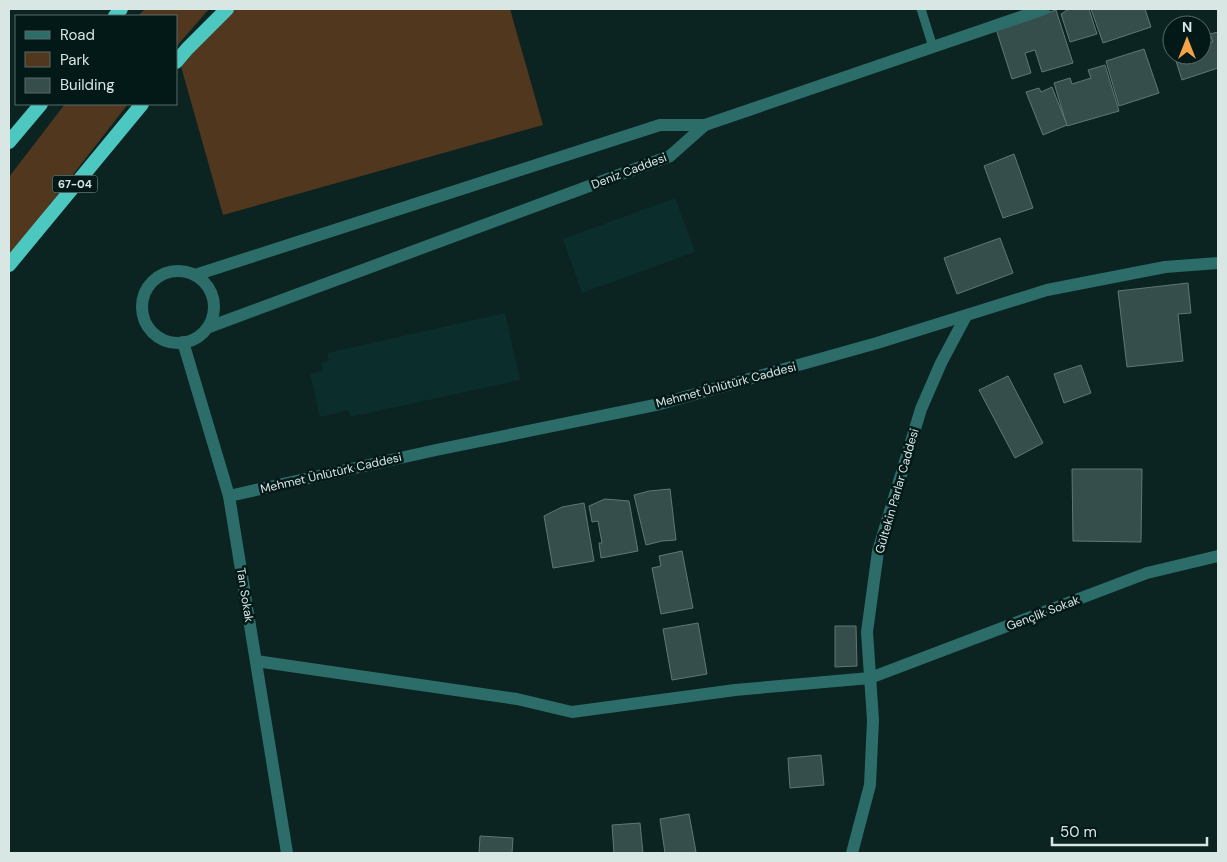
<svg xmlns="http://www.w3.org/2000/svg" width="1227" height="862" viewBox="0 0 1227 862" font-family="'DM Sans',sans-serif">
  <style>
    .built { fill: #0b2e2d }
    .green { fill: #51371d }
    .building { fill: #354d4b; stroke: #5f7876 }
    .lines { fill: none; stroke-linecap: round; stroke-linejoin: round }
    .service { stroke: #2c6d69; stroke-width: 9 }
    .minor { stroke: #2c6d69; stroke-width: 12 }
    .trunk { stroke: #4cc8c0; stroke-width: 14 }
    .labels { text-anchor: middle; dominant-baseline: central; stroke-width: 5; stroke-linejoin: round; paint-order: stroke }
    .shield { fill: #031918; stroke: #98a8a7; stroke-width: 1 }
    .shield-label { font-size: 11px; font-weight: bold; fill: #d8e6e4 }
    .street-label { font-size: 12px; fill: #d8e6e4; stroke: #031918 }
  </style>
  <rect width="100%" height="100%" fill="#0b2321"/>
  <g class="built">
    <polygon points="675,198 695,252 582,293 563,239"/>
    <polygon points="505,313 520,380 350,417 349,410 320,417 310,374 323,371 321,363 329,361 327,353"/>
  </g>
  <g class="green">
    <polygon points="145,9 209,9 176,47 176,16 138,16"/>
    <polygon points="232,9 510,9 543,125 223,215 180,63"/>
    <polygon points="65,104 128,104 9,257 9,177"/>
  </g>
  <g class="building">
    <polygon points="1069,9 1089,9 1097,34 1070,42 1061,14"/>
    <polygon points="1091,9 1145,9 1151,27 1103,43"/>
    <polygon points="1056,10 1073,63 1042,72 1035,50 1025,53 1031,73 1012,79 996,29"/>
    <polygon points="1218,32 1218,68 1182,80 1174,55 1202,55 1202,39 1204,44 1213,42 1210,34"/>
    <polygon points="1144,49 1159,93 1119,106 1106,61"/>
    <polygon points="1105,65 1119,111 1067,126 1054,83 1070,78 1072,84 1091,78 1088,70"/>
    <polygon points="1052,87 1067,125 1043,135 1026,92 1039,88 1041,92"/>
    <polygon points="1014,154 1033,208 1003,218 984,166"/>
    <polygon points="1000,238 1013,273 957,294 944,258"/>
    <polygon points="1188,283 1191,313 1178,314 1183,361 1127,367 1118,291"/>
    <polygon points="1081,365 1091,393 1064,403 1054,374"/>
    <polygon points="1008,376 1043,443 1015,458 979,390"/>
    <polygon points="1072,469 1142,469 1141,542 1073,541"/>
    <polygon points="670,489 676,540 662,541 646,545 634,495 649,491"/>
    <polygon points="605,499 629,501 638,551 601,558 599,543 602,543 598,521 592,522 589,506"/>
    <polygon points="584,503 594,561 553,568 544,516 562,507"/>
    <polygon points="682,551 693,608 661,614 652,568 661,566 659,556"/>
    <polygon points="698,623 707,674 672,680 663,629"/>
    <polygon points="835,626 856,626 857,666 835,667"/>
    <polygon points="821,755 824,785 790,788 788,758"/>
    <polygon points="689,814 696,852 687,853 665,853 660,819"/>
    <polygon points="640,823 643,853 614,853 612,825"/>
    <polygon points="480,836 513,838 512,853 479,853"/>
  </g>
  <g class="lines">
    <polyline class="service" points="921,9 933,47"/>
    <g class="minor">
      <circle cx="178" cy="307" r="36"/>
      <polyline points="195,275 660,125 705,125"/>
      <polyline points="209,327 670,156 705,125 1044,9"/>
      <polyline points="183,342 229,496 287,853"/>
      <polyline points="229,496 436,450 660,404 877,343 1047,290 1165,267 1218,263"/>
      <polyline points="256,661 517,699 572,712 735,690 870,678 1147,573 1218,556"/>
      <polyline points="852,853 870,785 873,720 867,632 878,551 921,409 941,363 966,316"/>
    </g>
    <g class="trunk">
      <polyline points="115,16 121,9"/>
      <polyline points="176,62 187,49 227,9"/>
      <polyline points="9,142 41,104"/>
      <polyline points="9,265 142,104"/>
    </g>
  </g>
  <g class="labels">
    <rect class="shield" x="52.5" y="175.5" width="45" height="17" rx="4"/>
    <g class="shield-label">
      <text x="75" y="184">67-04</text>
    </g>
    <g class="street-label">
      <text transform="translate(629 171) rotate(-21)">Deniz Caddesi</text>
      <text transform="translate(726 385) rotate(-15)">Mehmet Ünlütürk Caddesi</text>
      <text transform="translate(331 473) rotate(-13)">Mehmet Ünlütürk Caddesi</text>
      <text transform="translate(897 491) rotate(-74)">Gültekin Parlar Caddesi</text>
      <text transform="translate(245 595) rotate(81)">Tan Sokak</text>
      <text transform="translate(1043 613) rotate(-21)">Gençlik Sokak</text>
    </g>
  </g>
  <rect width="1227" height="862" fill="none" stroke="#d8e6e4" stroke-width="20"/>
  <rect x="15" y="15" width="162" height="90" fill="#031918" stroke="#586b6a"/>
  <rect x="25" y="31" width="25" height="8" fill="#2c6d69" stroke="#586b6a"/>
  <text x="60" y="40" font-size="15" fill="#d8e6e4">Road</text>
  <rect x="25" y="52" width="25" height="15" fill="#51371d" stroke="#586b6a"/>
  <text x="60" y="65" font-size="15" fill="#d8e6e4">Park</text>
  <rect x="25" y="78" width="25" height="15" fill="#354d4b" stroke="#586b6a"/>
  <text x="60" y="90" font-size="15" fill="#d8e6e4">Building</text>
  <g transform="translate(1187 40)"><circle r="24" fill="#031918" stroke="#586b6a"/>
  <path d="M0-4L9 19L0 12L-9 19Z" fill="#f5a346"/>
  <text y="-8" font-size="14" font-weight="bold" text-anchor="middle" fill="#d8e6e4">N</text>
  </g>
  <path d="M1052 837v8h155v-8" fill="none" stroke="#d8e6e4" stroke-width="2.5"/>
  <text x="1060" y="837" font-size="15" fill="#d8e6e4" stroke="#031918" stroke-width="4" paint-order="stroke">50 m</text>
</svg>
